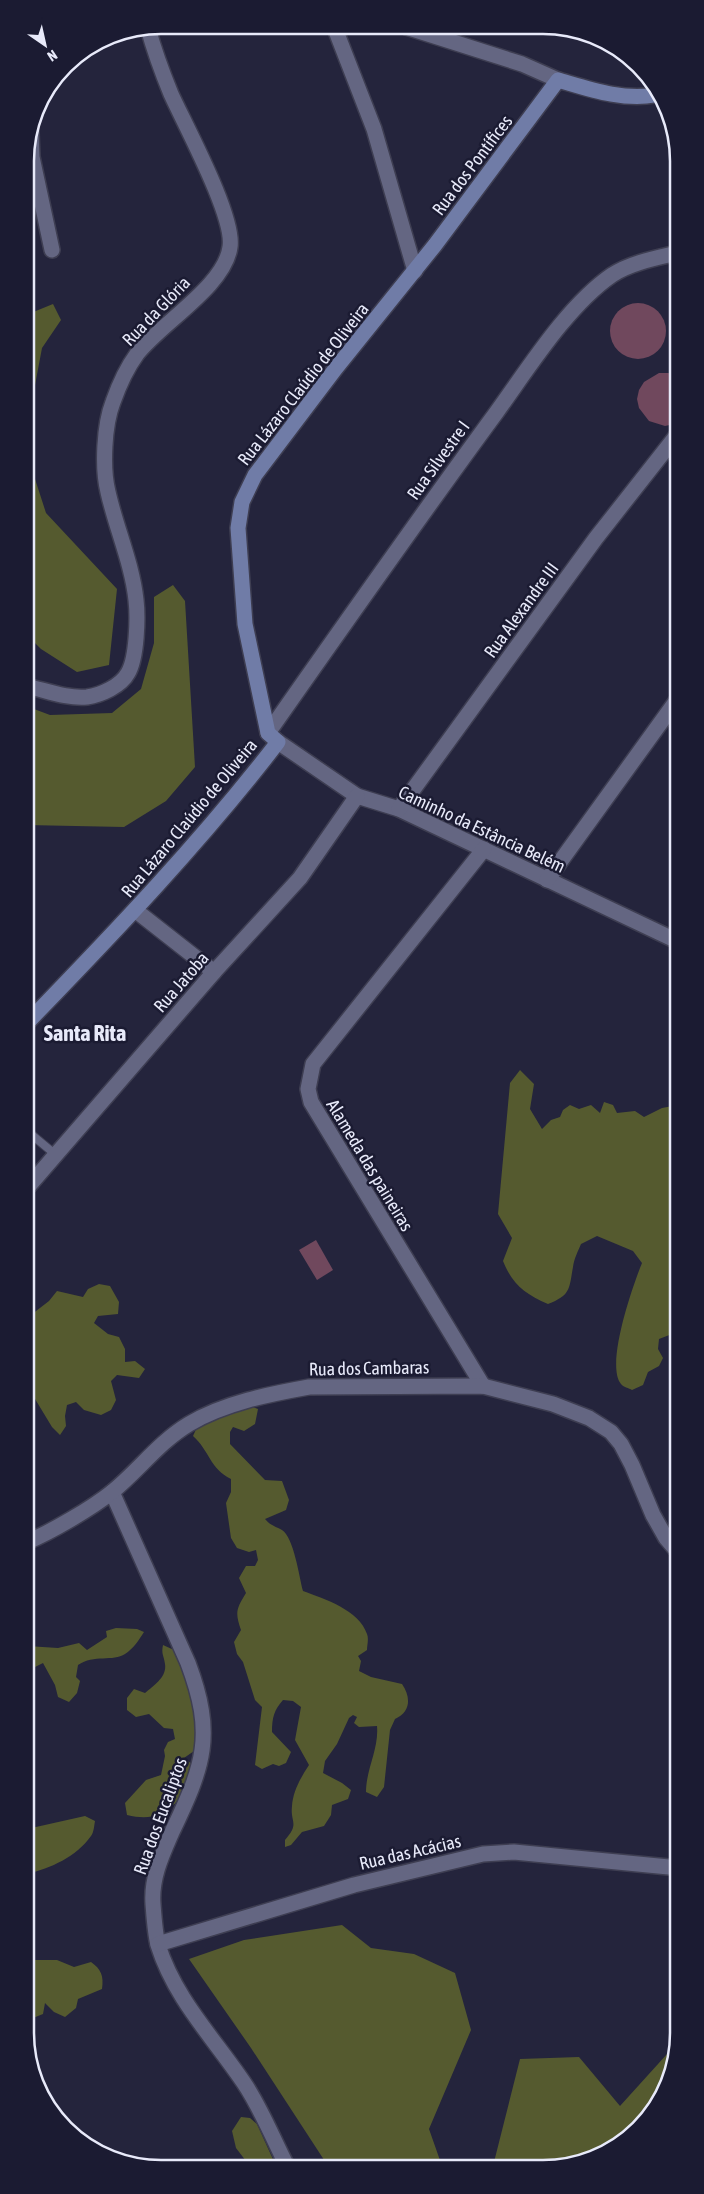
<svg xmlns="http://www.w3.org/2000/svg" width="704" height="2194" viewBox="0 0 704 2194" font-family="'Asap Condensed',sans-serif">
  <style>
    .forest { fill: #555a2f }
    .building { fill: #70485d }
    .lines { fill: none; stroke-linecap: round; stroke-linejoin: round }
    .lane-casing { stroke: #3e3e52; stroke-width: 10 }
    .street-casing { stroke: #3e3e52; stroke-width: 18 }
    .secondary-casing { stroke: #3e3e52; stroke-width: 18 }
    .lane { stroke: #646682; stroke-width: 8 }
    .street { stroke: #646682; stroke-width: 15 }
    .secondary { stroke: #707ca7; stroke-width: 15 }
    .labels { text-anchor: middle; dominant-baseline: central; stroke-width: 5; stroke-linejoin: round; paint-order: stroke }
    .street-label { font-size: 18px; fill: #e8eafa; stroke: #1b1b32 }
    .district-label { font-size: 22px; font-weight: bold; fill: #e8eafa; stroke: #1b1b32 }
    .rim { fill: none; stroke: #e8eafa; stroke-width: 2.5 }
  </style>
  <rect width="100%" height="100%" fill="#24243c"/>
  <g class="forest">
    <polygon points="53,304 61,320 42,348 26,433 26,315"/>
    <polygon points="26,451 46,513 117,589 109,665 77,672 41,649 26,634"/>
    <polygon points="173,585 185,601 195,767 166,801 124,827 26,825 26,706 50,715 112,713 141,689 154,643 154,597"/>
    <path d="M 520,1070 L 534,1084 L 530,1109 L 542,1129 L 551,1120 L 560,1117 L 563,1110 L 570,1105 L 579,1109 L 591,1105 L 600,1113 L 604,1102 L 613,1105 L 617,1113 L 635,1111 L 644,1117 L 662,1108 L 678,1105 L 678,1286 L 672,1305 L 677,1308 L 678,1336 L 672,1334 L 659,1339 L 658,1349 L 663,1358 L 659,1366 L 648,1372 L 643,1385 L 632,1390 C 629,1388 623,1387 621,1384 C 605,1365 633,1285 642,1263 L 633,1251 L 597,1236 L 581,1244 C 578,1251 574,1259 573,1267 C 569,1289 571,1295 548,1304 C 525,1294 512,1284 503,1261 L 512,1238 L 498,1214 L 510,1083 Z"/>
    <polygon points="99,1284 110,1286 119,1302 118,1314 98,1316 94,1323 108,1334 119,1337 125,1349 125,1362 135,1361 145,1369 139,1378 117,1375 111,1381 116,1400 111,1410 101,1415 84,1410 76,1402 67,1405 65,1416 66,1426 60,1435 52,1427 29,1389 27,1389 27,1318 49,1301 57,1291 83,1297 88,1289"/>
    <path d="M 250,1406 L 258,1409 L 255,1424 L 244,1431 L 233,1427 L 230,1432 L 230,1444 L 265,1480 L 282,1481 L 289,1500 L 286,1510 L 265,1519 C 271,1526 275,1526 282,1530 C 294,1538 299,1576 303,1591 C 325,1599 359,1610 367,1634 C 369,1639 367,1645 367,1650 L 358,1656 L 361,1661 L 359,1671 L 371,1677 L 402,1684 C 411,1697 411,1712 395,1719 L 390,1730 L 384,1787 L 377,1797 L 366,1792 C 366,1769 379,1749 377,1726 L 359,1727 L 354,1723 L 357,1717 L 353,1715 L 349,1718 L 337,1744 L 325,1761 L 323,1773 L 342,1783 L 351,1790 L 348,1799 L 332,1805 L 331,1815 L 324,1826 L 302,1832 L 291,1845 L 285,1847 L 285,1840 C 300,1823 290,1823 292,1806 C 293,1791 301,1777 309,1765 L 295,1740 L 301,1707 L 293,1701 L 283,1700 C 274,1710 272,1718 272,1732 L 291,1752 L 286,1763 L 279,1766 L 273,1764 L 262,1769 L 255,1765 L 262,1707 L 255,1700 L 243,1662 L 237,1654 L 234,1642 L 241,1630 C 235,1613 236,1609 246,1593 L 239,1578 L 246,1566 L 255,1566 L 258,1560 L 256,1550 L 249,1552 L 237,1548 L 231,1538 L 226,1503 L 231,1492 L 231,1479 C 210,1469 209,1450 193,1436 L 198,1425 Z"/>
    <path d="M 116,1628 L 137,1629 L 144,1632 C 139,1640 133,1649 125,1654 C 113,1662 94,1654 78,1665 L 76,1677 L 80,1681 L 77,1693 L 69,1702 L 58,1697 L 55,1685 L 43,1663 L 27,1671 L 27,1646 L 58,1648 L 79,1643 L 87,1650 L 107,1637 L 106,1631 Z"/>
    <path d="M 163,1645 L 174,1650 L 184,1667 L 184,1676 L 192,1693 L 196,1732 L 194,1751 L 184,1758 L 192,1764 C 185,1800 167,1825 127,1815 L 125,1803 L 146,1780 L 161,1775 L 165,1756 L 164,1750 L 168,1742 L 175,1739 L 173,1729 L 164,1728 L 149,1714 L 136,1717 L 127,1710 L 127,1698 L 134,1689 L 145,1693 C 154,1685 167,1677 165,1664 C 164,1656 161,1654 163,1645 Z"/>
    <path d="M 85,1816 L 95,1821 C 94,1826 94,1832 91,1836 C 76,1857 51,1868 27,1874 L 27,1829 Z"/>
    <polygon points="342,1925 371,1948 414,1954 455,1973 471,2030 429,2129 442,2166 328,2166 251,2048 189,1959 244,1940"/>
    <path d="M 27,1960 L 57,1960 L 74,1967 L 91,1962 C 101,1969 104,1976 102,1989 L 78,1999 L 76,2008 L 65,2017 L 54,2012 L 45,2003 L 43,2014 L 28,2020 Z"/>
    <polygon points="677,2043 678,2043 669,2085 645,2123 611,2151 569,2166 493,2166 520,2059 579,2057 620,2106"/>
    <polygon points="241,2117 250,2118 257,2124 276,2166 249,2165 236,2148 232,2131"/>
  </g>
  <g class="building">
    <circle cx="638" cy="331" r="28"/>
    <polygon points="659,373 668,373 677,375 677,422 674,424 665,426 649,421 639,408 637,399 639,390 644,382"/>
    <polygon points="316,1240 333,1270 317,1280 299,1250"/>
  </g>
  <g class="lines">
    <defs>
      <polyline id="lane" points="26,1130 56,1155"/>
      <g id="street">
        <polyline points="334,26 374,129 415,271"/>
        <polyline points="406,27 522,64 558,80"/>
        <polyline points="31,132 32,157 52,250"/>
        <path d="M 26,686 C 45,690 67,699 87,697 C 101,695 121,686 128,673 C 137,658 138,617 136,600 C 132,563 116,528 108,492 C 102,468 104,425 113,402 C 119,385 126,369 137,354 C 161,323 225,286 230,247 C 235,217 185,125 171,94 C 162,72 154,50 148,28"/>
        <path d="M 268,733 C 343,626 418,519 496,413 C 528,369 567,306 612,275 C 630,263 656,258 677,253"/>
        <polyline points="278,742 357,796 399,809 677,941"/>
        <polyline points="399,809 596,538 677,435"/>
        <polyline points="547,880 677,700"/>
        <polyline points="135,910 214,972"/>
        <polyline points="27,1188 214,972 300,878 357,796"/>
        <polyline points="483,1386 311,1102 308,1089 313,1064 484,849"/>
        <path d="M 112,1492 L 188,1663 C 215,1735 204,1765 172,1832 C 162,1855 151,1878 153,1904 C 154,1917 155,1933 158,1945 C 175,1999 213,2037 244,2083 C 261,2108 273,2139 287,2166"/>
        <path d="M 27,1542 C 51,1532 92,1508 112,1492 C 139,1470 159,1442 189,1424 C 224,1403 270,1394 309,1387 L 483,1386 L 553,1404 L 589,1418 L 611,1432 L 621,1444 L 632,1465 L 653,1515 L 666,1538 L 678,1552"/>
        <polyline points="158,1944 354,1885 483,1854 514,1852 679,1868"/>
      </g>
      <path id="secondary" d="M 26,1024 C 114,933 201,842 278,742 L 268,733 L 245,624 L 238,528 L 242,502 L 255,475 L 336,368 L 435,245 L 558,80 C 589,89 623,101 655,95"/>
    </defs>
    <use href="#lane" class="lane-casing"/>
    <use href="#street" class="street-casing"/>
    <use href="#secondary" class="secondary-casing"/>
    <use href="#lane" class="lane"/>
    <use href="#street" class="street"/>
    <use href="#secondary" class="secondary"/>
  </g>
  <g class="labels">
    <g class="street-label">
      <text transform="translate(472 165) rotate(-53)">Rua dos Pontífices</text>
      <text transform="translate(156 311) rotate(-46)">Rua da Glória</text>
      <text transform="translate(303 384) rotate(-52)">Rua Lázaro Claúdio de Oliveira</text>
      <text transform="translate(438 460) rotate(-54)">Rua Silvestre I</text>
      <text transform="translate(521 610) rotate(-54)">Rua Alexandre III</text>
      <text transform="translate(189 818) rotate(-50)">Rua Lázaro Claúdio de Oliveira</text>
      <text transform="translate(482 829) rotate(25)">Caminho da Estância Belém</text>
      <text transform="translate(181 982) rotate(-49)">Rua Jatoba</text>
      <text transform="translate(370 1165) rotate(59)">Alameda das paineiras</text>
      <text transform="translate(369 1368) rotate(-1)">Rua dos Cambaras</text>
      <text transform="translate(160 1816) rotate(-70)">Rua dos Eucaliptos</text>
      <text transform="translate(410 1852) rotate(-13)">Rua das Acácias</text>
    </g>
    <g class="district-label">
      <text x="85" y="1033">Santa Rita</text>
    </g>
  </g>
  <path d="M0 0H704V2194H0ZM161 34H543A127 127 0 0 1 670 161V2033A127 127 0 0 1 543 2160H161A127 127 0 0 1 34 2033V161A127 127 0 0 1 161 34Z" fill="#1b1b32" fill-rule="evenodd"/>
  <path class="rim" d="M161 34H543A127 127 0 0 1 670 161V2033A127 127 0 0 1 543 2160H161A127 127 0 0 1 34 2033V161A127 127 0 0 1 161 34Z"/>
  <g transform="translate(45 45) rotate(146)" stroke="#1b1b32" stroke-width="4" paint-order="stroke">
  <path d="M0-4L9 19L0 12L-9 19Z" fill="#e8eafa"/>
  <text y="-8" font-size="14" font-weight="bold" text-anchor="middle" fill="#e8eafa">N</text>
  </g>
</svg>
